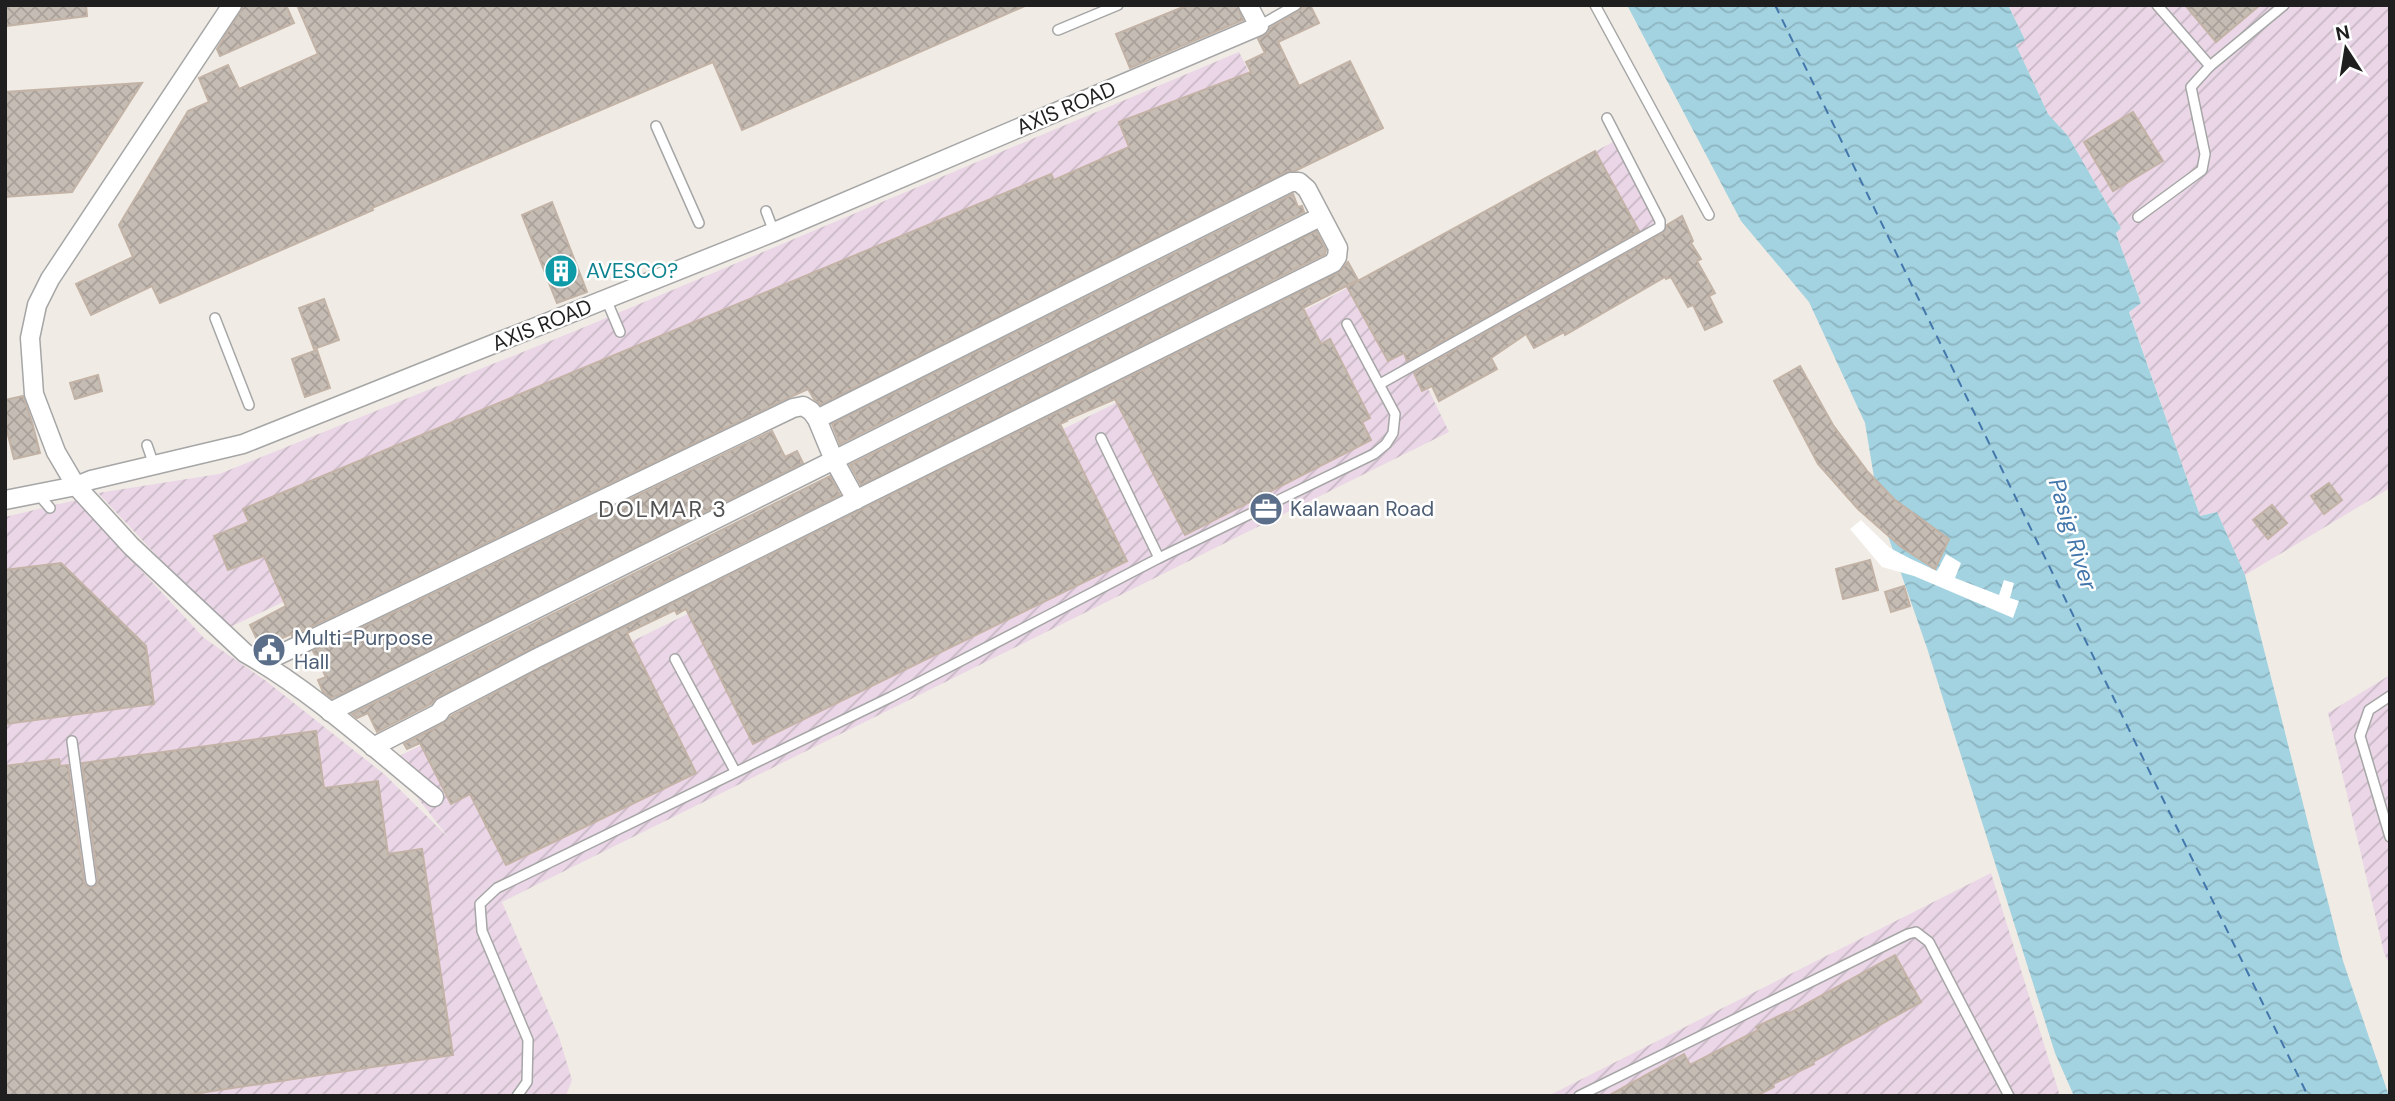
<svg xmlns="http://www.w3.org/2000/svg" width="2395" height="1101" viewBox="0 0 2395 1101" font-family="'DM Sans',sans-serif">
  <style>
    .industrial { fill: url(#industrial-furrows) }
    .water { fill: url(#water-waves) }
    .pier { fill: #fff }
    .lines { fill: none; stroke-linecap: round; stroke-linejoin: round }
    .ferry { stroke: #4377ac; stroke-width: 2; stroke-dasharray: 9 7; stroke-linecap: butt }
    .building { fill: url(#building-cross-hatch); stroke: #c3b3a6; stroke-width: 2 }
    .service-casing { stroke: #a6a6a6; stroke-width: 12 }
    .minor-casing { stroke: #a6a6a6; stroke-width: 21 }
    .service { stroke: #fff; stroke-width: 9 }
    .minor { stroke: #fff; stroke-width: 18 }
    .labels { text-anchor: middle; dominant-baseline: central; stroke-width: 5; stroke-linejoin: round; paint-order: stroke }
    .street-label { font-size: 21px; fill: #1f1f1f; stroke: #fff }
    .culture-label { font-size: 21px; fill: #0d838f; stroke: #fff; text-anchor: start }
    .service-label { font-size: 21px; fill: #4e5e75; stroke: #fff; text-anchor: start }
    .neighbourhood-label { font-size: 23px; letter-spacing: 2px; fill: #525252; stroke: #fff }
    .water-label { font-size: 23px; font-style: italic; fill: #4377ac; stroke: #fff }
  </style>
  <defs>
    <pattern id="industrial-furrows" width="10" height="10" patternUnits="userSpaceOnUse" patternTransform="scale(1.75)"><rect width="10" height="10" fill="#ead6e6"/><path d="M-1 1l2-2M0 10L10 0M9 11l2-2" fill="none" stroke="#c8b7c5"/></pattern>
    <pattern id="water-waves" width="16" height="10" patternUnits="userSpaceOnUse" patternTransform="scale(1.75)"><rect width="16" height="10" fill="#a3d2e0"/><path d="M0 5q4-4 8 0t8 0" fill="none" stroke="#8cb4c0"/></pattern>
    <pattern id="building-cross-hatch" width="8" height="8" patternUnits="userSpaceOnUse" patternTransform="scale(1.75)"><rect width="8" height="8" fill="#c5bcb4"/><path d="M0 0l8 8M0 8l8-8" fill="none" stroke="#a9a19a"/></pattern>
  </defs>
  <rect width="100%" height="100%" fill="#f0ece5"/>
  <g class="industrial">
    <polygon points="2008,5 2390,5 2390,488 2245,575 2217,512 2200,516 2129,311 2141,302 2116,233 2121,228 2068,136 2048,114 2016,45 2025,40"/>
    <polygon points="1239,52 1290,154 796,360 226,629 98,493 219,474 575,331"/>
    <polygon points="1620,138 1667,232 1421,374 1449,432 502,902 559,1037 572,1080 566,1096 5,1096 5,517 76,500 204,638 266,681 384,774 448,837 389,761 1325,300"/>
    <polygon points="2390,675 2390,966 2384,953 2328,713"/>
    <polygon points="1991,873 2060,1096 1548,1096"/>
  </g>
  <polygon class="water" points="1627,5 2008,5 2025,40 2016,45 2048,114 2068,136 2121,228 2116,233 2141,303 2129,312 2200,516 2217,512 2245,575 2343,961 2389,1096 2074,1096 2055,1053 1927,648 1880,513 1865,423 1809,302 1741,221"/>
  <polygon class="pier" points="1861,520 1890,548 1911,559 1937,571 1946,554 1961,563 1955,578 1999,595 2004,580 2014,583 2010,598 2019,601 2013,618 1914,576 1882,567 1850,529"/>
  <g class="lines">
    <polyline class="ferry" points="1775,5 2308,1096"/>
  </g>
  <g class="building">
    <polygon points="5,5 86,5 87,16 5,26"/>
    <polygon points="247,5 286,5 294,23 220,56 217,49 243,7"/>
    <polygon points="297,5 1027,5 742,130 713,62 372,208 373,210 160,303 152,286 91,315 76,284 133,257 119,225 188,111 209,102 199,78 228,65 239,89 318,54"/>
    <polygon points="1188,5 1237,5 1243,20 1130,68 1116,34"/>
    <polygon points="1303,5 1310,5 1319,23 1278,42 1299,86 1350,61 1383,128 1295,171 1286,172 820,405 814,399 808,389 788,398 292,636 291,634 261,648 250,625 286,606 264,556 228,570 214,536 249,522 243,509 1051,174 1054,180 1129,147 1119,122 1251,72 1246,62 1265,53 1258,39 1268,33 1270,28 1299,11"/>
    <polygon points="2185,5 2260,5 2216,42"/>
    <polygon points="142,83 72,192 5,197 5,92"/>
    <polygon points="2133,112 2163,161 2113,191 2084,142"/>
    <polygon points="1595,151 1639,231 1407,361 1404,353 1388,361 1347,287"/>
    <polygon points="1293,194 1298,207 1302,206 1304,212 840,444 832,424"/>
    <polygon points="552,202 587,292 557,303 522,215"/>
    <polygon points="1682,216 1693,241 1691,243 1701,259 1697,261 1715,293 1709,296 1722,322 1705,330 1693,305 1688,307 1671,277 1666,279 1665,277 1565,335 1564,332 1534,348 1526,334 1491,358 1497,369 1439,401 1432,386 1422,391 1414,373 1663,233 1667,225"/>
    <polygon points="1316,231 1326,250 1325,254 861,485 850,465"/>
    <polygon points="1348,262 1358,280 1303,308 1321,344 1330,339 1370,418 1362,422 1371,440 1185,535 1115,399 1066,420 1067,421 1060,424 1127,561 753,744 686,609 677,614 675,610 627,633 696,773 506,865 470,794 451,804 420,743 407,749 404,744 444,723 451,716 542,668 1338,273"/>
    <polygon points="324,299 339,340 314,349 299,308"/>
    <polygon points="317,350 330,388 305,397 292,359"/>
    <polygon points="1800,366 1833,425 1868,472 1895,500 1949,539 1935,569 1901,547 1858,509 1818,464 1774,381"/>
    <polygon points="98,375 102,391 75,399 70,383"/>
    <polygon points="23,396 32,422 40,453 14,459 5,423 5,400"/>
    <polygon points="772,431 785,457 797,451 803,463 341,694 331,698 323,692 318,680 326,677 313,651"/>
    <polygon points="830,476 840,495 532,648 438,697 431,704 377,732 368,713 357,718 352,714"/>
    <polygon points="2329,483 2342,500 2324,514 2311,496"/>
    <polygon points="2272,505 2287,523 2268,539 2253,520"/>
    <polygon points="1870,560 1878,590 1843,599 1836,569"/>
    <polygon points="61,563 146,646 154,704 5,724 5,570"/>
    <polygon points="1904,586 1910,606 1891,612 1885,592"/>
    <polygon points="316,731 324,788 378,781 388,854 422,849 453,1055 180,1096 5,1096 5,766 59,759 60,766 68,765 84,882 86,886 91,888 96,886 98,880 82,763"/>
    <polygon points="1895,955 1921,1002 1813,1062 1814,1064 1773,1084 1774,1087 1756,1096 1608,1096 1684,1054 1690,1065 1758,1030 1756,1027 1787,1012 1788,1014"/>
  </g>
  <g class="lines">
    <defs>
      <g id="service">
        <polyline points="1595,5 1709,215"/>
        <polyline points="2157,5 2210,66"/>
        <polyline points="1259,26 1296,5"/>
        <polyline points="1058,30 1118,5"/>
        <polyline points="656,126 699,223"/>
        <polyline points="766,211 774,232"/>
        <polyline points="2138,217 2202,170 2205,154 2191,87 2210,66 2284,5"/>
        <polyline points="606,299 620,332"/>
        <polyline points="215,318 249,405"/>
        <polyline points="1380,384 1660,227 1660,221 1607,118"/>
        <polyline points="1101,438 1159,558"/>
        <polyline points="147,445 154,465"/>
        <polyline points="38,494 50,508"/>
        <polyline points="675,659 735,771"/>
        <polyline points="2390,696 2369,710 2360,736 2390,837"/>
        <polyline points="72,741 91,881"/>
        <polyline points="517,1096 527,1082 528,1040 482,931 480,904 497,888 891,697 1159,558 1374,454 1386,444 1393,433 1395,414 1347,324"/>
        <polyline points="1579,1096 1908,934 1916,932 1929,942 2009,1096"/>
      </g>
      <g id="minor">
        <path d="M 232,5 L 50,279 L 37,305 L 30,338 L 34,394 L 56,452 L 76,486 L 131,546 L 245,653 C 312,691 374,748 434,797"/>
        <polyline points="817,419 834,460 856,500"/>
        <polyline points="5,500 76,486 91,480 243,444 774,232 1259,26 1248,5"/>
        <polyline points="262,663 793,408 803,406 811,411 817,419 1291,182 1299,182 1307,189 1338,248 1337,257 1333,263 537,658 443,707 439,713 373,747"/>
        <polyline points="330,712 1320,217"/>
      </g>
    </defs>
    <use href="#service" class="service-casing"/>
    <use href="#minor" class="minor-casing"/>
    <use href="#service" class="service"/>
    <use href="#minor" class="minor"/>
  </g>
  <defs>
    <symbol id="building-disc" viewBox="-11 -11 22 22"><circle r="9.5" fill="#0f9aa8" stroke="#fff"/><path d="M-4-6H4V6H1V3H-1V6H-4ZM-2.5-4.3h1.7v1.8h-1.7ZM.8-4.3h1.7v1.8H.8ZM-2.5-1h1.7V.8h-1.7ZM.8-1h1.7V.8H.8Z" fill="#fff"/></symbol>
    <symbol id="office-disc" viewBox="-11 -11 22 22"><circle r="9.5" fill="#5c6f8a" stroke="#fff"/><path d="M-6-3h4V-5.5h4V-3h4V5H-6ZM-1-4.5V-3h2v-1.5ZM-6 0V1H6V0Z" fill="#fff"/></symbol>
    <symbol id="civic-disc" viewBox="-11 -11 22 22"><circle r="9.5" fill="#5c6f8a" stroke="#fff"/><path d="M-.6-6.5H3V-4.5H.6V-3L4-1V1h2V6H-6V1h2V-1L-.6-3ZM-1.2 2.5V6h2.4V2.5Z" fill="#fff"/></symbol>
  </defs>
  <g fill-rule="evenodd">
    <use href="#building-disc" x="542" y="252" width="38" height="38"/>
    <use href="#office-disc" x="1247" y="490" width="38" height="38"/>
    <use href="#civic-disc" x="250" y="631" width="38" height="38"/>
  </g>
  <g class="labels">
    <g class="street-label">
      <text transform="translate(1066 108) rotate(-23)">AXIS ROAD</text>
      <text transform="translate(542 325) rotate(-22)">AXIS ROAD</text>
    </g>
    <g class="culture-label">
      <text x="586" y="271">AVESCO?</text>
    </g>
    <g class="service-label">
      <text x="1290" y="509">Kalawaan Road</text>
      <text x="294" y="638">Multi-Purpose<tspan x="294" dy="24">Hall</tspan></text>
    </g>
    <g class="neighbourhood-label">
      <text x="663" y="509">DOLMAR 3</text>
    </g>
    <g class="water-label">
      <text transform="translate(2073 534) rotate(73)">Pasig River</text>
    </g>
  </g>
  <rect width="2395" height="1101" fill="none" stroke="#1f1f1f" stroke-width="14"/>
  <g transform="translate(2346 49) rotate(348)" stroke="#ffffff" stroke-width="5" paint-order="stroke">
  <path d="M0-5L12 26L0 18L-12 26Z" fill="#1f1f1f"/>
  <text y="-10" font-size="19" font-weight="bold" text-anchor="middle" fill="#1f1f1f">N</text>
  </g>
</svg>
